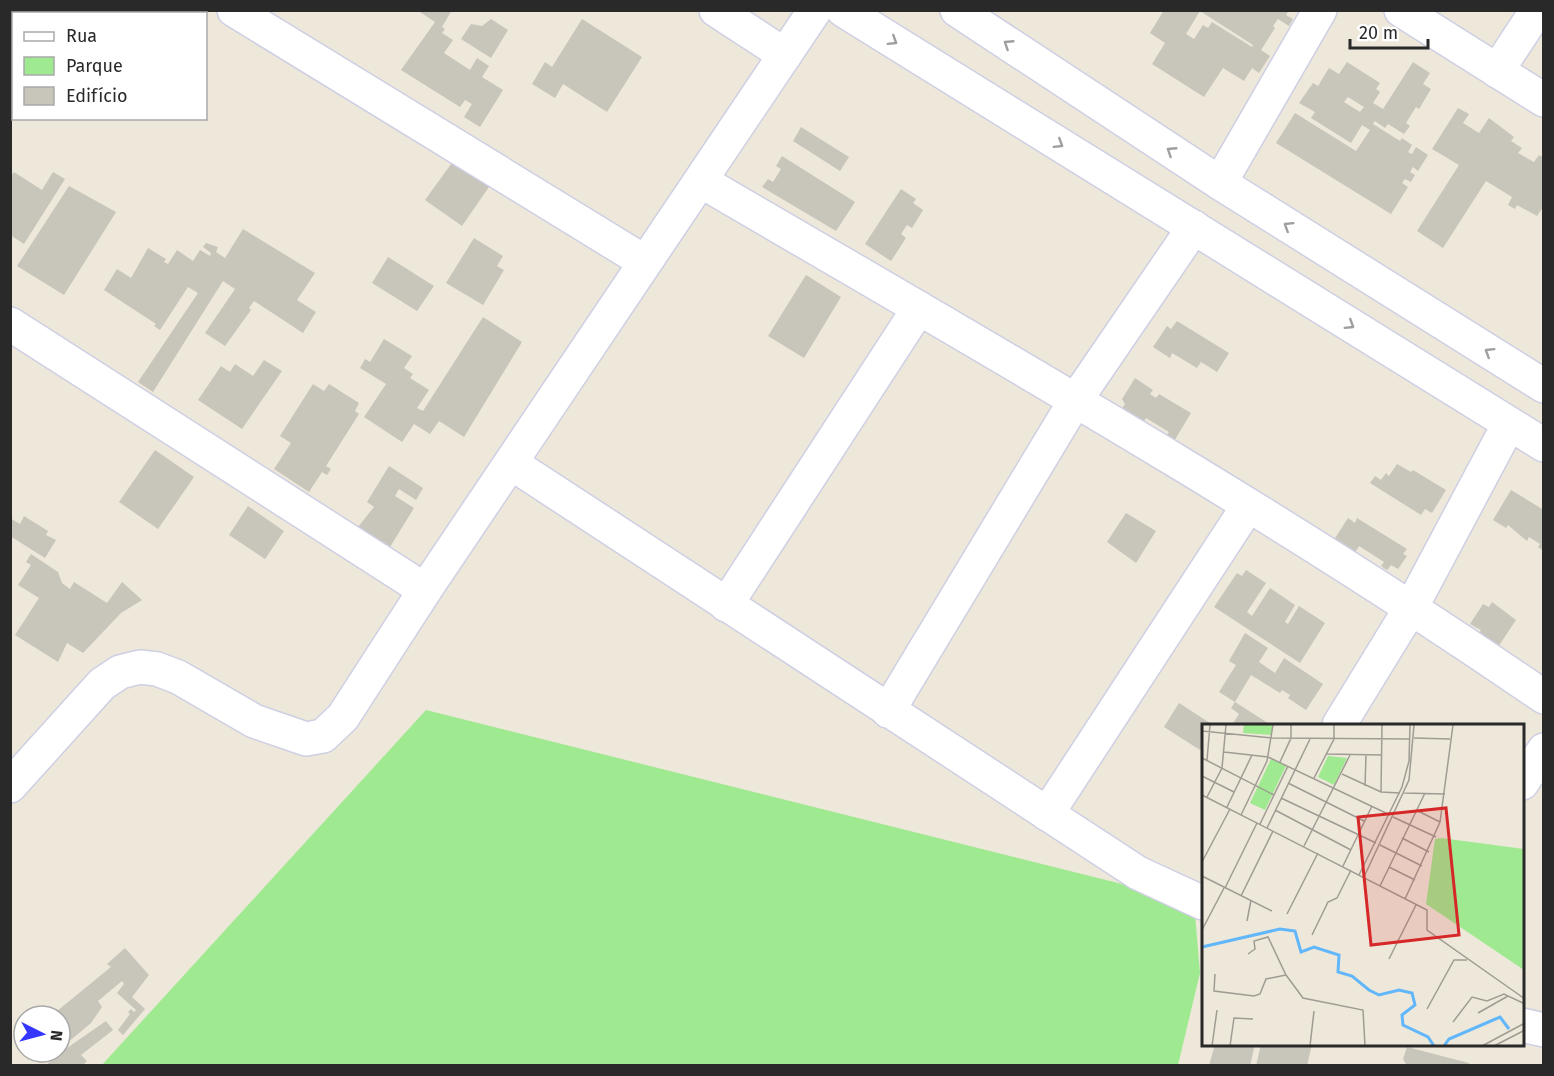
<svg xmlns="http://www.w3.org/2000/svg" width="1554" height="1076" viewBox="0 0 1554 1076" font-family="'Fira Sans',sans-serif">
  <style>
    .green { fill: #9fe990 }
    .building { fill: #c8c5ba; fill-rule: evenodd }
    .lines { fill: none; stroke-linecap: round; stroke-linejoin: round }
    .minor-casing { stroke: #cfcfe4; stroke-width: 36 }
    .minor { stroke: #fff; stroke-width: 33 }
    .oneway { stroke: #9f9f9f }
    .inset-river { fill: none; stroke: #62b6fa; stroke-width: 3 }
    .inset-road { fill: none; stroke: #9f9c93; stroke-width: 1.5 }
    .view { fill: #d62828; fill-opacity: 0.15; stroke: #d62828; stroke-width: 3 }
    .inset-edge { fill: none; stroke: #292929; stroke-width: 3 }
  </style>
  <rect width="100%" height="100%" fill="#ede8da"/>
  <polygon class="green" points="426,710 1194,902 1200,973 1178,1065 101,1066"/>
  <g class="building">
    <polygon points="417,10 452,10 442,27 445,29 442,33 453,40 444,53 470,70 477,58 489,66 482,77 503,90 480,127 464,117 472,104 465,100 460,107 401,70 435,22"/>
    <path d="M 1164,10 L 1289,10 L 1286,15 L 1293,19 L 1289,26 L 1278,19 L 1273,26 L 1275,28 L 1261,50 L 1270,56 L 1259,73 L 1252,68 L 1244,81 L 1223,68 L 1204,97 L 1152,64 L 1165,43 L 1150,33 ZM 1200,11 L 1253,45 L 1252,47 L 1212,22 L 1208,28 L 1203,25 L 1194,39 L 1186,34 Z"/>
    <polygon points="491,19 508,30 491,58 461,39 471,24 482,26"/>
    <polygon points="582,19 642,57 607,112 563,84 555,98 532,84 545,62 552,67"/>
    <path d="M 1347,62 L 1380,83 L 1376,89 L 1380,92 L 1373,103 L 1383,109 L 1413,62 L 1430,73 L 1423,84 L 1431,89 L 1419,109 L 1416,107 L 1406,123 L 1410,126 L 1404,134 L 1388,124 L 1385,128 L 1375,121 L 1373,124 L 1400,141 L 1402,138 L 1412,145 L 1408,152 L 1412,154 L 1416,147 L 1428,155 L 1418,171 L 1413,167 L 1410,172 L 1415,175 L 1411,182 L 1405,179 L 1402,183 L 1408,187 L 1391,214 L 1276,143 L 1295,113 L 1356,151 L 1370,130 L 1362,125 L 1351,143 L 1311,118 L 1315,112 L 1299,103 L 1313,83 L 1318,86 L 1329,68 L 1339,74 ZM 1348,97 L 1364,107 L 1360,112 L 1344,102 Z"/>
    <polygon points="1458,108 1469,114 1463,123 1479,133 1489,118 1514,137 1511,141 1522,148 1518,153 1534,162 1539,155 1544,158 1544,206 1537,216 1517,205 1515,209 1508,205 1512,197 1486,181 1443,248 1417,231 1459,165 1432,149"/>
    <polygon points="801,127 849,157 840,171 793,141"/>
    <polygon points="782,156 855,202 836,231 762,187 768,179 773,182 781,169 776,166"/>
    <polygon points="454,160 491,184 462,226 425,200"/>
    <polygon points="14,172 42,190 53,172 65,179 24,244 10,235 10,177"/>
    <polygon points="69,186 116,212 64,295 17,266"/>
    <polygon points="901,189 916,199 913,203 923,210 912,228 907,225 901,234 906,238 891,261 865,244"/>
    <polygon points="243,229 315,273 297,300 316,312 303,333 254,301 249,308 251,310 225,346 205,333 235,289 223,281 153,392 138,382 198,293 188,287 160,330 154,326 156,324 104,290 117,269 131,278 148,248 166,259 164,262 168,264 177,250 193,261 200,250 210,256 211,253 203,247 206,243 218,247 216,252 225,258"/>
    <polygon points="474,238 503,256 497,266 504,270 483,305 446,283"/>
    <polygon points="388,257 434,286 417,311 372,283"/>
    <polygon points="806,275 841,297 804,358 768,336"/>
    <polygon points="483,317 522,342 464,437 439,421 430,434 414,424 402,442 364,417 386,384 360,368 365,359 370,362 384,339 412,356 404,368 413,374 410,378 429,390 417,408 423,411"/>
    <polygon points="1177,321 1229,353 1217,372 1201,362 1197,368 1172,353 1170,358 1153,347 1167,326 1171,329"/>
    <polygon points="264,360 282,371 242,429 198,400 221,366 230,372 235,364 253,376"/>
    <polygon points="1135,378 1153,390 1150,394 1156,398 1159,394 1191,413 1173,443 1165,438 1169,432 1146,418 1142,424 1121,410 1125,404 1122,399"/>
    <polygon points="313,384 324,391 329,384 359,403 355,411 359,414 326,466 331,469 327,475 322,472 309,492 274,469 291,443 280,436"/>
    <polygon points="155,450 194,477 158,529 119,502"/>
    <polygon points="1397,464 1411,472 1413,470 1446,490 1432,513 1425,509 1421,515 1370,483 1375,476 1381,480 1386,473 1389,476"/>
    <polygon points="389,466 423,488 416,500 399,489 395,496 414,508 390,547 358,527 374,507 367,502"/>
    <polygon points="1511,490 1544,510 1544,551 1538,547 1540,544 1529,537 1527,541 1508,525 1506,528 1493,520"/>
    <polygon points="248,506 284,531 265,559 229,535"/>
    <polygon points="1126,513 1156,531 1136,563 1107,542"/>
    <polygon points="24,516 48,531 46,535 56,540 45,558 10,536 10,518 20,524"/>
    <polygon points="1348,518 1355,523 1357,518 1407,549 1403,554 1407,556 1398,569 1391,565 1387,570 1381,566 1384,562 1359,546 1353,556 1332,543"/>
    <polygon points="31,554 58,572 62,583 70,589 74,582 107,603 122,582 142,600 121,613 83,653 67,643 58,662 15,635 39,598 18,585 31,565 26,562"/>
    <polygon points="1246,570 1266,583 1247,612 1252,616 1270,588 1295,605 1285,622 1288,624 1299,606 1325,623 1300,663 1214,607 1237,573 1242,576"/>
    <polygon points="1492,602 1516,620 1498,647 1478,635 1481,630 1470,624 1483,604 1489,607"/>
    <polygon points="1245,633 1268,648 1259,662 1275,673 1284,658 1323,684 1306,710 1288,698 1290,695 1282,690 1280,693 1251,675 1235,702 1271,725 1232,725 1239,714 1231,708 1235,702 1219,692 1236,665 1229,661"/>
    <polygon points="1179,703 1213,725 1203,725 1203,745 1200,750 1164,727"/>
    <polygon points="125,948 149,975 132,997 145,1009 123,1035 118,1030 130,1014 128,1012 131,1009 134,1012 136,1010 117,993 124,984 122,981 98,1001 102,1007 91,1023 60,1049 60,1016 51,1016 111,967 107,964"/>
    <polygon points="106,1021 113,1030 81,1055 87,1061 82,1066 49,1066 48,1063 67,1048"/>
    <polygon points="1215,1044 1255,1044 1250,1066 1209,1066"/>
    <polygon points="1261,1044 1312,1044 1307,1066 1256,1066"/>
    <polygon points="1407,1047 1469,1063 1468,1066 1407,1066 1403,1059"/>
  </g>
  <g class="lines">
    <defs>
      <g id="minor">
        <polyline points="110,10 114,14"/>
        <polyline points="234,10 645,262"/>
        <polyline points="716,10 785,55"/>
        <polyline points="843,10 1544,445"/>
        <polyline points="957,10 1220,183 1544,386"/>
        <polyline points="1401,10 1544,100"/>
        <polyline points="142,14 145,10"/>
        <polyline points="1497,71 1537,10"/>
        <path d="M 701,181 C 985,347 1272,510 1544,697"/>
        <polyline points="1220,183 1320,10"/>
        <polyline points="10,324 425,590"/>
        <polyline points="511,463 1138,873 1203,903"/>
        <polyline points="726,605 919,308"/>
        <polyline points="888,711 1075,401 1194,227"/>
        <polyline points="1339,725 1412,606 1509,424"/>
        <polyline points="1522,783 1544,750"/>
        <polyline points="10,786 102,684 120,672 140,667 157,669 178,677 254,721 306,739 323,736 343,717 425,590 815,10"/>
        <polyline points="1047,814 1248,506"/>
        <polyline points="1522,1025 1544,1030"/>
      </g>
    </defs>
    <use href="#minor" class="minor-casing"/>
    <use href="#minor" class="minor"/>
  </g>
  <defs><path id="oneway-chevron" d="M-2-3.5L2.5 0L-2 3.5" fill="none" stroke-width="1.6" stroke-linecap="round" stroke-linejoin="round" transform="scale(1.5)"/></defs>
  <g class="oneway">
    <use href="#oneway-chevron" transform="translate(893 41) rotate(32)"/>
    <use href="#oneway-chevron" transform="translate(1008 44) rotate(-147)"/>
    <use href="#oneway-chevron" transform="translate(1059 144) rotate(32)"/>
    <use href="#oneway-chevron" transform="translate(1171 151) rotate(-147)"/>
    <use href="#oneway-chevron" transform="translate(1288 226) rotate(-148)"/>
    <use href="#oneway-chevron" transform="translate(1350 325) rotate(32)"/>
    <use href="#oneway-chevron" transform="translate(1489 352) rotate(-148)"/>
  </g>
  <g transform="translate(1202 724)">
    <rect width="322" height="322" fill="#ede8da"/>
    <path d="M 42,1 L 70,1 L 70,11 L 41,9 ZM 126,32 L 145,34 L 132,61 L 116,53 ZM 69,35 L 84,42 L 63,86 L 48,79 ZM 239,114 L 322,125 L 322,246 L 224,180 L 233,115 Z" fill="#9fe990"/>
    <path class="inset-river" d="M 0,223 L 78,205 L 93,207 L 99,228 L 112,223 L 137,231 L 136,248 L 150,252 L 167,266 L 177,271 L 197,266 L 210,269 L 213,281 L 200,291 L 201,301 L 226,313 L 232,322M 242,322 L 247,315 L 298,293 L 307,305"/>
    <path class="inset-road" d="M 0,7 L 70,14 L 208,15M 212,14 L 248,15M 22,28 L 66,33 L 188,91M 125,30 L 180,31M 0,34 L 72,71M 5,36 L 8,1M 78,38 L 89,14 L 89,1M 140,50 L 179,68 L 198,69M 0,52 L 32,68M 112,54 L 132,15 L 132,1M 86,59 L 162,97M 163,62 L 164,31M 179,68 L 180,1M 202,69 L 243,70M 0,71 L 225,186 L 225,206 L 323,275M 5,73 L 20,44 L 24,1M 79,74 L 174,119M 25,83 L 50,31M 73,86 L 149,126M 214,86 L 238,98M 39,91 L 65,37 L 71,1M 191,93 L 234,113M 58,100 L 86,42M 65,104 L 108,15M 200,114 L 227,128M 178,121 L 220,142M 102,122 L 148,31M 0,138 L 28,85M 141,142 L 170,82M 187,143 L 213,156M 157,151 L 200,63 L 207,37 L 208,1M 0,152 L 70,187M 162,153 L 207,56 L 212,1M 178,162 L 223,69M 23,164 L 55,99M 39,172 L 71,107M 203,175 L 238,98 L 251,1M 85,190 L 116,129M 45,197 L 49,176M 0,206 L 22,164M 110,211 L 126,178 L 135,174 L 149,146M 46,230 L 53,225 L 52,217 L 66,213 L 84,251 L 101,274 L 161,286 L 163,322M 187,235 L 214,181M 13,250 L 12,267 L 52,272 L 58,270 L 64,255 L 84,251M 225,285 L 252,236 L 265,236M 276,289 L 306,272M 251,298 L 270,273 L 285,277 L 302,270 L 323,280M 10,322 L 15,286M 28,322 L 32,294 L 51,295M 108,322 L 112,287M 280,322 L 323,299M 292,322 L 323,306"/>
    <path class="view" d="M 244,84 L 257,211 L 169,221 L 156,93 Z"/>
    <rect width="322" height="322" class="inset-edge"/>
  </g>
  <rect width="1554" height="1076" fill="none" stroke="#292929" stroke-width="24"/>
  <rect x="12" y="12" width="195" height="108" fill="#ffffff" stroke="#a9a9a9" stroke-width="1.5"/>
  <rect x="24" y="32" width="30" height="9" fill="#ffffff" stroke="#a9a9a9" stroke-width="1.5"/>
  <text x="66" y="42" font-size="18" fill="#292929">Rua</text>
  <rect x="24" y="57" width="30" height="18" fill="#9fe990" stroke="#a9a9a9" stroke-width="1.5"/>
  <text x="66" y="72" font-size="18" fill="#292929">Parque</text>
  <rect x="24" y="87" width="30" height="18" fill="#c8c5ba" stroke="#a9a9a9" stroke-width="1.5"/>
  <text x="66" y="102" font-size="18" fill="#292929">Edifício</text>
  <g transform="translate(42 1034) rotate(96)"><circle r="28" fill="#ffffff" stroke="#a9a9a9" stroke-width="1.5"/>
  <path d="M0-4.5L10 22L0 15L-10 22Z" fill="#3536ff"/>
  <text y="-9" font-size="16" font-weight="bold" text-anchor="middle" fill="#292929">N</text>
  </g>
  <path d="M1350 39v9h78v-9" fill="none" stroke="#292929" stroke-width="3"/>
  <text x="1359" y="39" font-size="18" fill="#292929" stroke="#ffffff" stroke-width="4.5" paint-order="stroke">20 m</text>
</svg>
